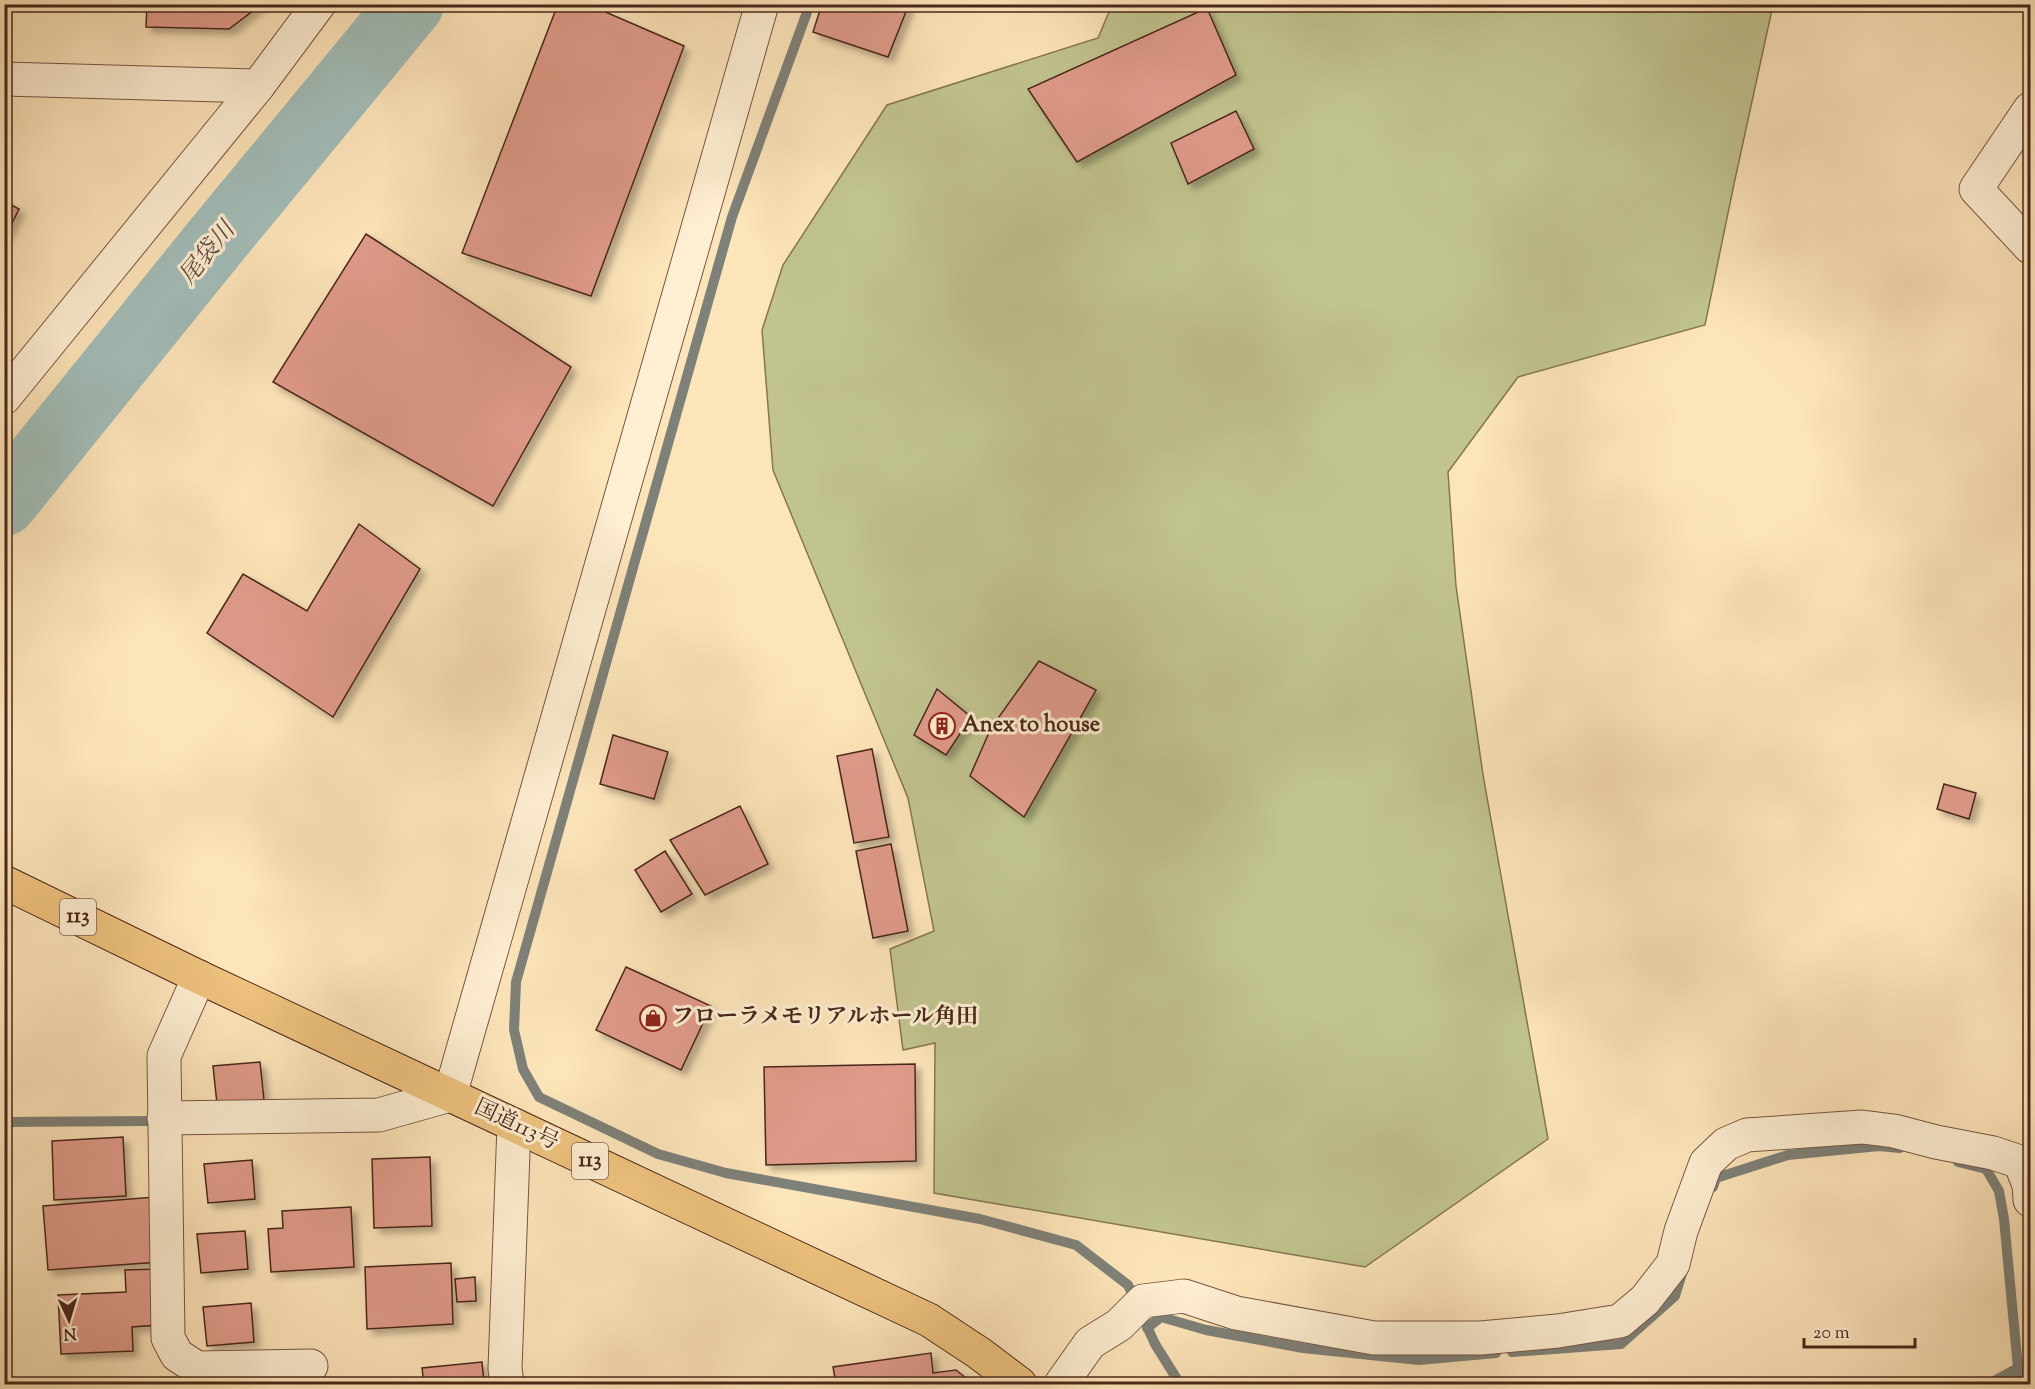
<svg xmlns="http://www.w3.org/2000/svg" width="2035" height="1389" viewBox="0 0 2035 1389" font-family="'Sorts Mill Goudy','Noto Serif JP',serif">
  <style>
    .green { fill: #c1c48f; stroke: #857654; stroke-width: 1.5 }
    .lines { fill: none; stroke-linecap: round; stroke-linejoin: round }
    .stream { stroke: #7e8179; stroke-width: 10 }
    .river { stroke: #a2bdb8; stroke-width: 66 }
    .building { fill: #e09b8a; stroke: #49271a; stroke-width: 1.5; filter: url(#shadow) }
    .minor-casing { stroke: #765642; stroke-width: 35 }
    .highway-casing { stroke: #49271a; stroke-width: 35 }
    .minor { stroke: #feeed2; stroke-width: 33 }
    .highway { stroke: #eec27d; stroke-width: 33 }
    .labels { text-anchor: middle; dominant-baseline: central; stroke-width: 6; stroke-linejoin: round; paint-order: stroke }
    .shield { fill: #feeed2; stroke: #7f6351; stroke-width: 1.5 }
    .shield-label { font-size: 21px; font-weight: bold; fill: #49271a }
    .poi-label { font-size: 22px; font-weight: bold; fill: #49271a; stroke: #feeed2; text-anchor: start }
    .street-label { font-size: 22px; fill: #49271a; stroke: #feeed2 }
    .water-label { font-size: 24px; font-style: italic; fill: #5f4c42; stroke: #feeed2 }
  </style>
  <defs>
    <filter id="shadow"><feDropShadow dx="5.5" dy="5.5" stdDeviation="3" flood-color="#0004"/></filter>
  </defs>
  <rect width="100%" height="100%" fill="#fde5ba"/>
  <filter id="stains"><feTurbulence type="fractalNoise" baseFrequency=".00333" numOctaves="4"/><feColorMatrix values="0 0 0 0 .2 0 0 0 0 .09 0 0 0 0 .02 0 0 0 .5 -.17"/></filter>
  <radialGradient id="worn" r=".72"><stop offset=".6" stop-color="#630" stop-opacity="0"/><stop offset="1" stop-color="#630" stop-opacity=".3"/></radialGradient>
  <polygon class="green" points="1112,5 1773,5 1734,184 1705,325 1518,377 1448,472 1456,586 1483,775 1548,1139 1365,1267 934,1193 935,1043 903,1050 890,949 934,931 908,798 773,470 762,330 783,265 887,105 1098,38"/>
  <g class="lines">
    <g class="stream">
      <polyline points="810,4 732,217 516,982 514,1030 523,1069 539,1097 658,1154 726,1173 980,1219 1076,1245 1128,1285 1155,1344 1180,1384"/>
      <polyline points="4,1122 150,1121"/>
      <polyline points="1958,1162 1986,1169 1999,1191 2004,1219 2018,1368 2022,1384"/>
      <polyline points="1713,1187 1716,1178 1788,1155 1879,1146 1900,1148"/>
      <polyline points="1147,1328 1161,1317 1206,1330 1303,1348 1419,1360 1496,1353"/>
      <polyline points="1512,1352 1621,1344 1675,1296 1683,1270"/>
      <polyline points="1989,1384 2018,1368"/>
    </g>
    <polyline class="river" points="4,503 215,242 411,4"/>
  </g>
  <g class="building">
    <polygon points="147,4 262,4 229,29 146,27"/>
    <polygon points="558,4 587,4 684,46 591,296 462,253"/>
    <polygon points="822,4 909,4 888,57 813,32"/>
    <polygon points="1207,8 1236,75 1077,162 1028,89"/>
    <polygon points="1236,111 1254,149 1188,184 1171,143"/>
    <polygon points="4,201 19,209 4,239"/>
    <polygon points="366,234 571,367 493,506 273,382"/>
    <polygon points="359,524 420,569 333,717 207,633 243,574 307,611"/>
    <polygon points="1039,661 1096,690 1024,817 970,776 991,728"/>
    <polygon points="937,689 971,717 946,755 914,735"/>
    <polygon points="613,735 668,752 654,799 600,784"/>
    <polygon points="872,749 889,837 854,843 837,756"/>
    <polygon points="1944,784 1976,793 1969,819 1937,809"/>
    <polygon points="740,806 768,864 705,895 670,840"/>
    <polygon points="891,844 908,931 873,938 856,851"/>
    <polygon points="665,851 692,894 661,912 635,870"/>
    <polygon points="626,967 711,1006 681,1070 596,1030"/>
    <polygon points="260,1062 264,1100 217,1104 213,1066"/>
    <polygon points="915,1064 916,1161 766,1165 764,1067"/>
    <polygon points="123,1137 126,1196 54,1200 52,1141"/>
    <polygon points="430,1157 432,1226 374,1228 372,1159"/>
    <polygon points="252,1160 255,1199 208,1203 204,1164"/>
    <polygon points="155,1197 160,1262 48,1270 43,1206"/>
    <polygon points="351,1207 354,1267 271,1272 268,1229 283,1228 282,1211"/>
    <polygon points="245,1231 248,1269 201,1273 197,1234"/>
    <polygon points="451,1263 453,1324 367,1329 365,1267"/>
    <polygon points="157,1269 159,1325 132,1327 133,1351 61,1354 58,1295 126,1292 125,1270"/>
    <polygon points="475,1277 476,1301 457,1302 455,1279"/>
    <polygon points="251,1303 254,1342 207,1346 203,1307"/>
    <polygon points="931,1353 933,1373 956,1370 971,1382 971,1384 836,1384 833,1367"/>
    <polygon points="482,1362 484,1384 424,1384 422,1368"/>
    <polygon points="308,1381 308,1384 213,1384"/>
  </g>
  <g class="lines">
    <defs>
      <g id="minor">
        <polyline points="4,79 258,86"/>
        <polyline points="2030,109 1976,189 2030,247"/>
        <polyline points="4,398 258,86 319,4"/>
        <polyline points="199,977 164,1056 168,1338 177,1355 197,1368 311,1366"/>
        <polyline points="164,1118 379,1115 450,1095 762,4"/>
        <polyline points="507,1384 505,1368 514,1125"/>
        <polyline points="1061,1384 1090,1343 1119,1325 1143,1301 1184,1296 1236,1313 1374,1338 1481,1338 1558,1331 1620,1321 1645,1300 1673,1264 1681,1231 1706,1163 1726,1144 1747,1135 1862,1127 1894,1131 1936,1142 1993,1153 2020,1162 2029,1185 2030,1200"/>
      </g>
      <polyline id="highway" points="4,882 199,977 929,1320 979,1353 1020,1384"/>
    </defs>
    <use href="#minor" class="minor-casing"/>
    <use href="#highway" class="highway-casing"/>
    <use href="#minor" class="minor"/>
    <use href="#highway" class="highway"/>
  </g>
  <defs>
    <symbol id="building-ring" viewBox="-11 -11 22 22"><circle r="9.5" fill="#feeed2" stroke="#8f2418" stroke-width="1.5"/><path d="M-4-6H4V6H1V3H-1V6H-4ZM-2.5-4.3h1.7v1.8h-1.7ZM.8-4.3h1.7v1.8H.8ZM-2.5-1h1.7V.8h-1.7ZM.8-1h1.7V.8H.8Z" fill="#8f2418"/></symbol>
    <symbol id="shop-ring" viewBox="-11 -11 22 22"><circle r="9.5" fill="#feeed2" stroke="#8f2418" stroke-width="1.5"/><path d="M-5-2.5h2.3a2.7 3.5 0 0 1 5.4 0H5L5.5 6h-11ZM-1.5-2.5h3a1.5 2.3 0 0 0-3 0Z" fill="#8f2418"/></symbol>
  </defs>
  <g fill-rule="evenodd">
    <use href="#building-ring" x="927" y="711" width="30" height="30"/>
    <use href="#shop-ring" x="638" y="1003" width="30" height="30"/>
  </g>
  <g class="labels">
    <g class="shield">
      <rect x="60" y="899" width="36" height="36" rx="4.5"/>
      <rect x="572" y="1143" width="36" height="36" rx="4.5"/>
    </g>
    <g class="shield-label">
      <text x="78" y="917">113</text>
      <text x="590" y="1161">113</text>
    </g>
    <g class="poi-label">
      <text x="962" y="726">Anex to house</text>
      <text x="672" y="1018">フローラメモリアルホール角田</text>
    </g>
    <g class="street-label">
      <text transform="translate(516 1126) rotate(25)">国道113号</text>
    </g>
    <g class="water-label">
      <text transform="translate(208 254) rotate(-51)">尾袋川</text>
    </g>
  </g>
  <rect width="2035" height="1389" fill="none" stroke="#fde5ba" stroke-width="24"/>
  <rect x="6" y="6" width="2023" height="1377" fill="none" stroke="#49271a" stroke-width="3"/>
  <rect x="12" y="12" width="2011" height="1365" fill="none" stroke="#49271a" stroke-width="1.5"/>
  <g transform="translate(69 1320) rotate(176)" stroke="#feeed2" stroke-width="4.5" paint-order="stroke">
  <path d="M0-4.5L10 22L0 15L-10 22Z" fill="#49271a"/>
  <text y="-9" font-size="16" font-weight="bold" text-anchor="middle" fill="#49271a">N</text>
  </g>
  <path d="M1804 1338v9h111v-9" fill="none" stroke="#49271a" stroke-width="3"/>
  <text x="1813" y="1338" font-size="18" fill="#49271a" stroke="#feeed2" stroke-width="4.5" paint-order="stroke">20 m</text>
  <rect width="100%" height="100%" filter="url(#stains)"/>
  <rect width="100%" height="100%" fill="url(#worn)"/>
</svg>
